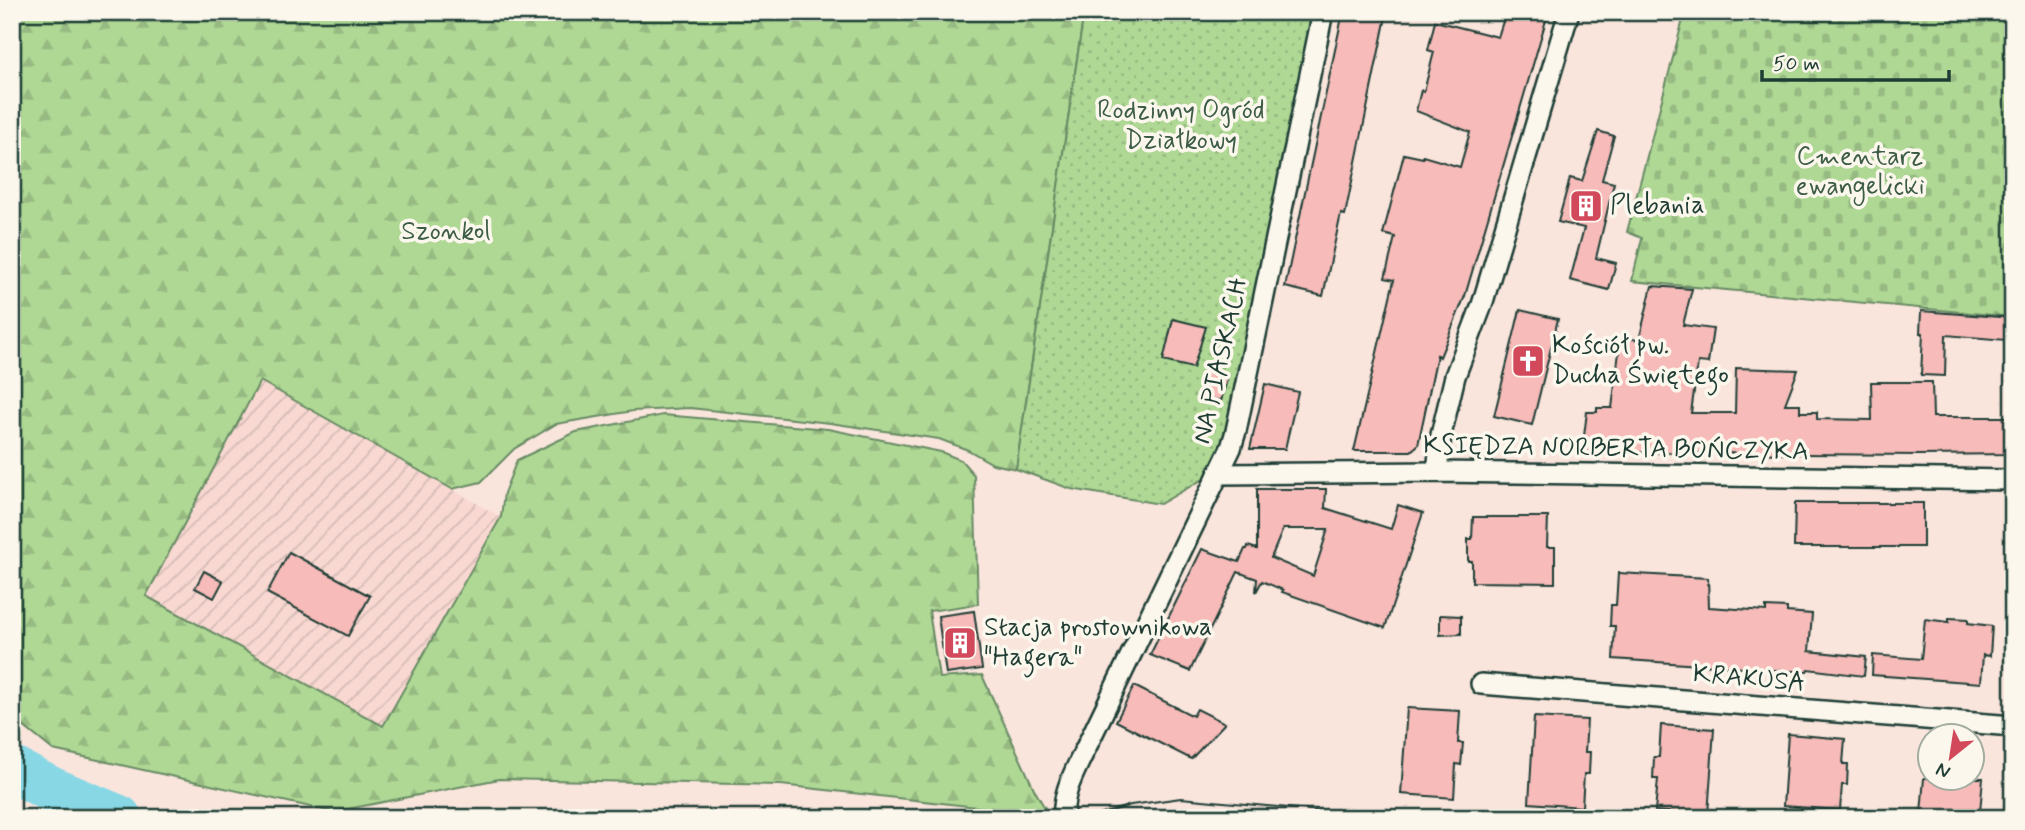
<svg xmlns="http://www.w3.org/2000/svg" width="2025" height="830" viewBox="0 0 2025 830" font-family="Mynerve,sans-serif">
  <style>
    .industrial { fill: url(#industrial-furrows) }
    .forest { fill: url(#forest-firs); stroke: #678a64; stroke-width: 2 }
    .cemetery { fill: url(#cemetery-stones); stroke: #678a64; stroke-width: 2 }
    .garden { fill: url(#garden-dots); stroke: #678a64; stroke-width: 2 }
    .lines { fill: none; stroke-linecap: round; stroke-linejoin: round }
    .river { stroke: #88d7e5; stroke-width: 46 }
    .building { fill: #f7bbb9; stroke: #1f3d34; stroke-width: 2; fill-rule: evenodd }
    .minor-casing { stroke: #1f3d34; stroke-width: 24 }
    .minor { stroke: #fbf7ec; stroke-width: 19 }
    .tram { stroke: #1f3d34; stroke-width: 2 }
    .labels { text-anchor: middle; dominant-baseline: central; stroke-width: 7; stroke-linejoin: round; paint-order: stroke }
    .park-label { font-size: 26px; fill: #3c5c47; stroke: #fbf7ec }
    .poi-label { font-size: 26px; fill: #1f3d34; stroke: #fbf7ec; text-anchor: start }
    .street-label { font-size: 26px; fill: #1f3d34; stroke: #fbf7ec }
  </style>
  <defs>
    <pattern id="industrial-furrows" width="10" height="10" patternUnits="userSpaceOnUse" patternTransform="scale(1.75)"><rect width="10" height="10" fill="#f9d8d2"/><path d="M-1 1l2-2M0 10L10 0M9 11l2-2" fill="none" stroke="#d5bab5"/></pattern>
    <pattern id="forest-firs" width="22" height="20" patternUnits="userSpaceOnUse" patternTransform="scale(1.75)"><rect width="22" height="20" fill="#afd895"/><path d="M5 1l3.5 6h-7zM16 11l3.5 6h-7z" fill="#96ba81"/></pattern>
    <pattern id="cemetery-stones" width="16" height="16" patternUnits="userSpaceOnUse" patternTransform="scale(1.75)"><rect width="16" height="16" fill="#afd895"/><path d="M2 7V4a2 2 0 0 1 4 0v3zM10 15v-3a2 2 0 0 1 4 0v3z" fill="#96ba81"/></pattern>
    <pattern id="garden-dots" width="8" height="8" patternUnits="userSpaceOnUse" patternTransform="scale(1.75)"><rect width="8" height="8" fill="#afd895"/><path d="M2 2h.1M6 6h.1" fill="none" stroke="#96ba81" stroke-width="1.8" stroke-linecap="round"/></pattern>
  </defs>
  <rect width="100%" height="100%" fill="#fae5dd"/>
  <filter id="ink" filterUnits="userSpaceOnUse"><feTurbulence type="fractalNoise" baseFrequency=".0143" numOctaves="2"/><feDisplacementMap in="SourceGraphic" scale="14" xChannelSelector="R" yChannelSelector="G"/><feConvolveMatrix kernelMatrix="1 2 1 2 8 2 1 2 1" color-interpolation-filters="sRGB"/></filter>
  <g filter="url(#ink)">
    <polygon class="industrial" points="260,381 501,517 383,726 146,596"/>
    <polygon class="forest" points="12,12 1084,12 1016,469 993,464 968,450 939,439 830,423 690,408 633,411 556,424 514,449 481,482 452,489 260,381 146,596 383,726 501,517 504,493 517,460 576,432 663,415 828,429 941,452 961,460 974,475 978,604 929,611 939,678 982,675 1035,791 1049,815 781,785 499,779 333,812 53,750 12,717"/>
    <polygon class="cemetery" points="1685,12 2013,12 2013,317 1632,281 1642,238 1627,232"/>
    <polygon class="garden" points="1084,12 1319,12 1229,464 1160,504 1071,489 1016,469"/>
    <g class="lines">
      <polyline class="river" points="12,769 52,790 119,818"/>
    </g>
    <g class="building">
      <polygon points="1343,12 1387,12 1345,215 1341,214 1323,296 1285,287"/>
      <polygon points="1506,12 1531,12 1547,17 1465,296 1440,357 1437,355 1418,445 1411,451 1354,451 1394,280 1385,278 1395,237 1383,234 1404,154 1423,158 1423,156 1460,167 1470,132 1416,111 1421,90 1424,91 1434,52 1428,50 1435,21 1498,37"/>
      <polygon points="1598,131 1614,136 1602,180 1614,183 1596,258 1616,263 1609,290 1570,280 1584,228 1558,222 1570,178 1582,181"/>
      <polygon points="1652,286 1692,289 1683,325 1713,329 1708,363 1698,362 1691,413 1735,413 1736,368 1798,370 1785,404 1800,404 1800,412 1817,412 1817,419 1872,420 1871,382 1932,382 1933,417 2013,417 2013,454 1919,455 1582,452 1587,412 1597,412 1597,408 1612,408 1619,352 1624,338 1639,340"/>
      <polygon points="1520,310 1558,319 1532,425 1494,416"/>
      <polygon points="1921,311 2013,318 2013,338 2006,338 2006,340 1946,335 1945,376 1921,375 1923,333 1920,333"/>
      <polygon points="1173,319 1206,327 1193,368 1163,361"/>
      <polygon points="1205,371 1228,376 1221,401 1199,396"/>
      <polygon points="1265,384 1298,392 1285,449 1250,449"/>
      <path d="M 1257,489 L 1326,489 L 1325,508 L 1391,529 L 1398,505 L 1423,513 L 1385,628 L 1282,592 L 1283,590 L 1262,581 L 1256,592 L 1257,579 L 1238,572 L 1190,671 L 1150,655 L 1202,549 L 1239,562 L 1245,549 L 1247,549 L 1248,546 L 1257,549 ZM 1283,529 L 1328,529 L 1313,576 L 1271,558 Z"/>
      <polygon points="1795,503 1923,503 1923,547 1794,547"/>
      <polygon points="1473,517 1548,517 1547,547 1555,547 1555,583 1472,582 1472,561 1468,561 1468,539 1472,539"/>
      <polygon points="289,552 370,596 348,636 267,593"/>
      <polygon points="204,571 223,581 214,598 195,588"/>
      <polygon points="1618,573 1708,578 1709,607 1766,611 1766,607 1787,608 1787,612 1812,614 1809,651 1866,657 1864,676 1808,669 1807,671 1788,671 1613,659 1615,626 1610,626 1611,605 1616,605"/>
      <polygon points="974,611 982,669 946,674 938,616"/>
      <polygon points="1440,615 1461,616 1461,634 1440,635"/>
      <polygon points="1949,618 1968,619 1968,623 1992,626 1990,656 1983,655 1981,683 1872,675 1873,655 1921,659 1925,619 1949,622"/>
      <polygon points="1134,686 1193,716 1197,709 1225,723 1191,759 1116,721"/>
      <polygon points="1407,708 1460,711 1458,743 1463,743 1461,765 1456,764 1454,798 1401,794"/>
      <polygon points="1534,717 1587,720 1585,752 1590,752 1589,774 1584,774 1582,807 1529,803"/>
      <polygon points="1661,725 1714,729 1708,815 1655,811 1658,779 1653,779 1654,757 1659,757"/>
      <polygon points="1788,734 1845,739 1843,764 1848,764 1847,785 1842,785 1840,810 1783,806"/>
      <polygon points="1924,778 1983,778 1980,812 1952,809 1951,816 1921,813"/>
    </g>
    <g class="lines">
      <defs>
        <g id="minor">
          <polyline points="1437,472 1441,435 1455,376 1482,305 1569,12"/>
          <polyline points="1218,474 1437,472 2013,480"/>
          <polyline points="1481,684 2013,726"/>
          <path d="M 1064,818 C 1062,796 1072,777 1081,758 L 1231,448 L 1236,431 L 1323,12"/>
        </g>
      </defs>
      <use href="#minor" class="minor-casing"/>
      <use href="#minor" class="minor"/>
      <g class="tram">
        <polyline points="12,813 24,818"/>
        <polyline points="1129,816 1162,810 1213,810"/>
        <polyline points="1088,818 1131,805 1181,798 1396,818"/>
      </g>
    </g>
  </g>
  <defs>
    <symbol id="building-square" viewBox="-11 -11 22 22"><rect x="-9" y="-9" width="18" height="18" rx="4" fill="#d1495b" stroke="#fbf7ec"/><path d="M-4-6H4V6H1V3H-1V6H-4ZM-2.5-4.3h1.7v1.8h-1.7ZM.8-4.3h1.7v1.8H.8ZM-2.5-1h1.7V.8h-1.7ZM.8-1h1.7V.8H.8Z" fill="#fff"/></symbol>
    <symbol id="church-square" viewBox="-11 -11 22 22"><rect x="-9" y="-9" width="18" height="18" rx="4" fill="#d1495b" stroke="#fbf7ec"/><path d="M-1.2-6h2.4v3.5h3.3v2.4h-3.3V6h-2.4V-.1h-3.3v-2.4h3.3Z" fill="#fff"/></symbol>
  </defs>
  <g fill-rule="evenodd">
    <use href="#building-square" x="1567" y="187" width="38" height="38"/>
    <use href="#church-square" x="1509" y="342" width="38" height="38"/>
    <use href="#building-square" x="941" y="624" width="38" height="38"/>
  </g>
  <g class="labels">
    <g class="park-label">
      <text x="1181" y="111">Rodzinny Ogród<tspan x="1181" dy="30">Działkowy</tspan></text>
      <text x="1860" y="157">Cmentarz<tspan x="1860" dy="30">ewangelicki</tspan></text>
      <text x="446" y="232">Szonkol</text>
    </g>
    <g class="poi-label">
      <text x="1610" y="206">Plebania</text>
      <text x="1552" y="346">Kościół pw.<tspan x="1552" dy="30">Ducha Świętego</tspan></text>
      <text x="984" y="628">Stacja prostownikowa<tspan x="984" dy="30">"Hagera"</tspan></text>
    </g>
    <g class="street-label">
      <text transform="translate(1221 361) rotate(-77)">NA PIASKACH</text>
      <text transform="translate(1616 449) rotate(1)">KSIĘDZA NORBERTA BOŃCZYKA</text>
      <text transform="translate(1749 679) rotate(5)">KRAKUSA</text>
    </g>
  </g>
  <rect width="2025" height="830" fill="none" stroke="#fbf7ec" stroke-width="42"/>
  <rect x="21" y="21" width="1983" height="788" fill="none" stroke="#1f3d34" stroke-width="2.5" filter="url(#ink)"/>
  <g transform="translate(1951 757) rotate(210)"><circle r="33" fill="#fbf7ec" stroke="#a3ada2" stroke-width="2"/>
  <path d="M0-5L12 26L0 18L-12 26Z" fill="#d1495b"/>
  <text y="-10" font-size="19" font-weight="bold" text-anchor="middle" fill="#1f3d34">N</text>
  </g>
  <path d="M1762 70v10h187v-10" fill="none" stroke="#1f3d34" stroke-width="3.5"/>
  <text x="1773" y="70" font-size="21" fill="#1f3d34" stroke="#fbf7ec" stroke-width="5" paint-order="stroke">50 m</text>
</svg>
